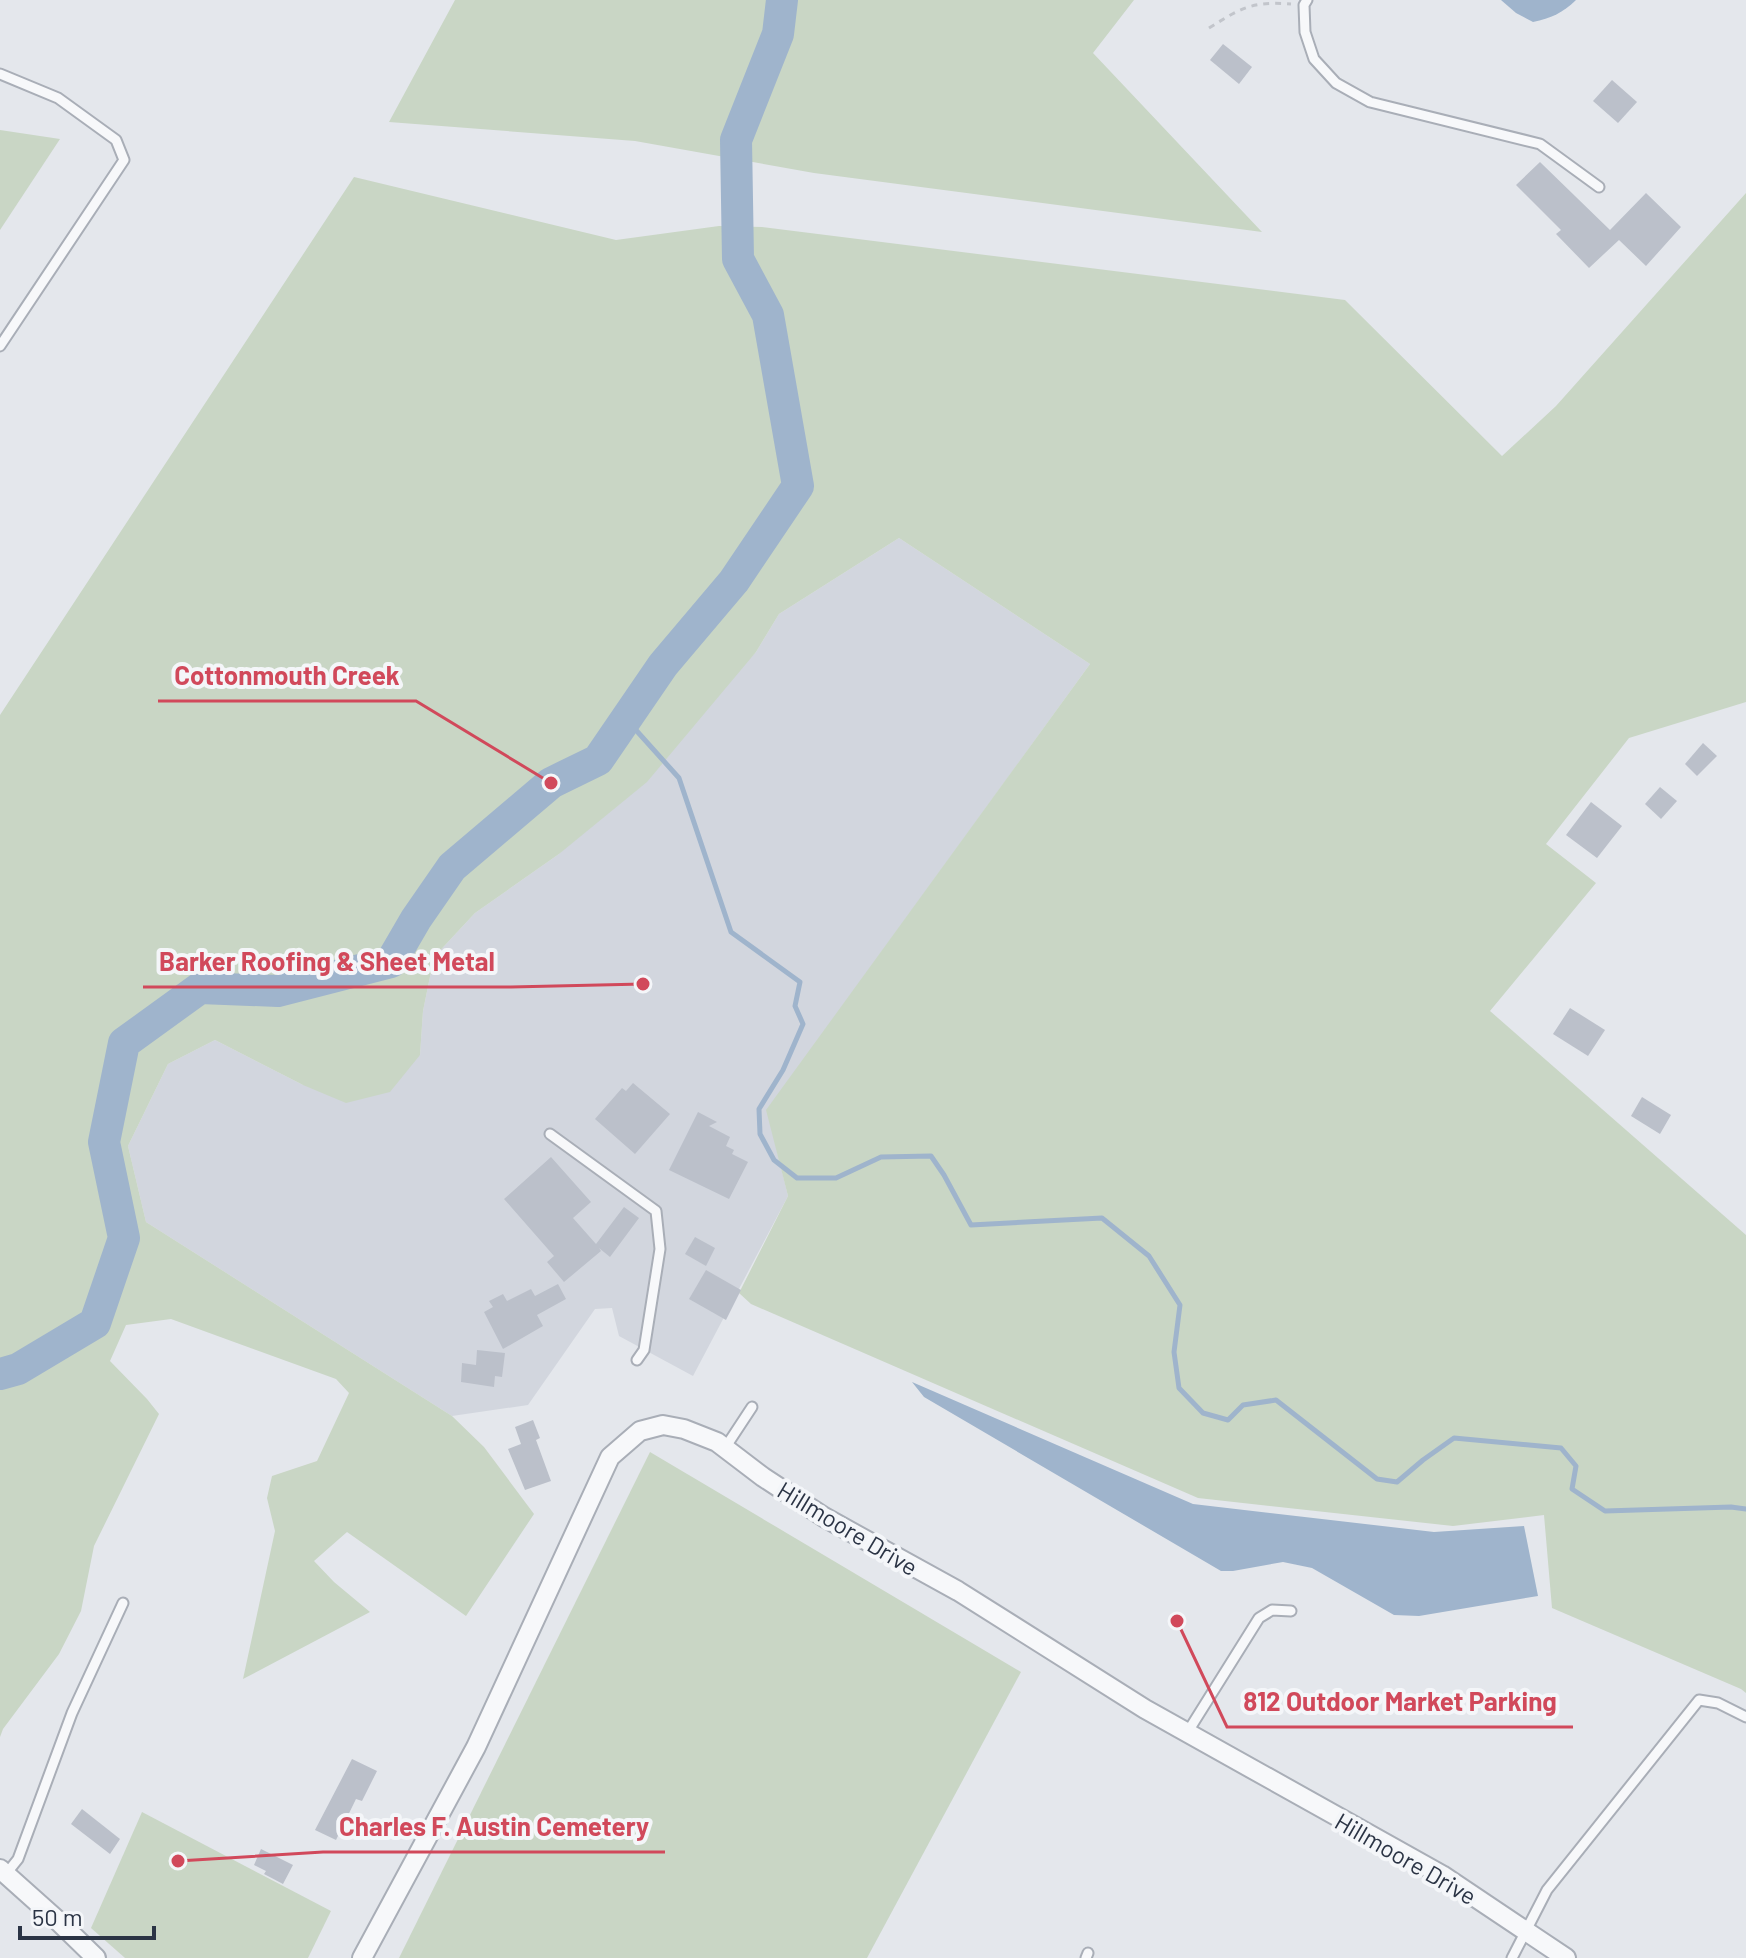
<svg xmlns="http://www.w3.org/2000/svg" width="1746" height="1958" viewBox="0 0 1746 1958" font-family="Barlow,sans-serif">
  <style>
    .built { fill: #d2d6de }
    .green { fill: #c9d6c5 }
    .water { fill: #9fb4cc }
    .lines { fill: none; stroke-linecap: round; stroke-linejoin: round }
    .stream { stroke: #9fb4cc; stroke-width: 5 }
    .river { stroke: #9fb4cc; stroke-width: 32 }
    .building { fill: #bbc0ca }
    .lane-casing { stroke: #a9aeb7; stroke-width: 13 }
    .street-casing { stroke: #a9aeb7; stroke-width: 22 }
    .path { stroke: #c2c5cb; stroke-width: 3; stroke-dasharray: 6 6; stroke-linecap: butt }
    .lane { stroke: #f7f8fa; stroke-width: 9 }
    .street { stroke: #f7f8fa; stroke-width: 18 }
    .labels { text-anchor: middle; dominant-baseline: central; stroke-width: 8; stroke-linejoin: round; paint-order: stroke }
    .street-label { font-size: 24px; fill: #2b3445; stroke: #f4f6f9 }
    .leader { fill: none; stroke: #d1495b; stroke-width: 3 }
    .callout-dot { fill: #d1495b; stroke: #f4f6f9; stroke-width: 3 }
    .callout-label { font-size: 26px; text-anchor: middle; font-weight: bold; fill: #d1495b; stroke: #f4f6f9; stroke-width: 8; stroke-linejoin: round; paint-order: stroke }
  </style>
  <rect width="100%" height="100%" fill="#e4e7ec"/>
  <polygon class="built" points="899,538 1090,664 767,1110 788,1196 693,1376 619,1336 612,1308 595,1309 528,1405 452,1416 146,1222 128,1146 168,1064 215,1040 303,1085 420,1055 423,1011 434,957 475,913 559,854 756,652 779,614"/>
  <g class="green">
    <polygon points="455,0 1134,0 1093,53 1262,232 814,173 635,141 389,122"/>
    <polygon points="0,130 60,139 0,230"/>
    <polygon points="354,177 616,240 719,226 762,227 1345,300 1502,456 1556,406 1746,193 1746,702 1629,738 1546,844 1596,883 1490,1011 1746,1235 1746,1693 1741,1689 1552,1608 1544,1515 1453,1526 1198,1498 751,1304 739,1293 788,1196 766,1110 1090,664 899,538 779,614 756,652 647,782 559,854 475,913 434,957 423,1011 420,1055 390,1092 346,1103 303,1085 215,1040 168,1064 128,1146 146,1222 452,1416 484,1447 534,1514 466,1616 347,1532 314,1561 334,1582 370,1612 243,1679 275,1531 267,1498 272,1476 317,1461 349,1393 336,1379 171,1319 126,1325 110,1361 147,1399 159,1414 94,1546 81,1611 59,1654 3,1729 0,1737 0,715"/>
    <polygon points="650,1452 1021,1672 867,1958 399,1958"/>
    <polygon points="142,1812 331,1911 308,1958 125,1958 91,1928"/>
  </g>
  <g class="water">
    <path d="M 1501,0 L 1576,0 C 1563,13 1551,18 1533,22 L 1516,13 Z"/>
    <polygon points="912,1382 1193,1504 1434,1532 1524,1526 1538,1596 1419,1616 1394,1615 1312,1568 1283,1562 1233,1571 1221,1571 924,1397"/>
  </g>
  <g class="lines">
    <polyline class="stream" points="626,719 679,778 731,932 800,982 795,1006 803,1024 783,1070 759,1109 760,1134 774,1160 797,1178 836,1178 881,1157 931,1156 944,1175 971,1225 1102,1218 1149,1256 1180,1305 1174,1352 1179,1388 1203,1413 1228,1420 1243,1405 1276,1400 1377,1479 1397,1482 1423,1460 1454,1438 1561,1448 1576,1466 1572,1489 1605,1511 1731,1507 1746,1509"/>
    <polyline class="river" points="0,1374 18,1369 95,1323 124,1238 104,1142 124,1043 200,988 278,991 391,962 416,919 452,867 551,783 598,760 663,665 734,581 798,486 768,315 738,259 736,140 778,34 782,0"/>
  </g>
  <g class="building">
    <polygon points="1223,44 1252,67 1239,84 1210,60"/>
    <polygon points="1612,80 1637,102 1618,123 1593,101"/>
    <polygon points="1540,162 1610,230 1646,193 1681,227 1646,266 1619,240 1589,268 1556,234 1561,230 1516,185"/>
    <polygon points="1703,743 1717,756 1697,776 1685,764"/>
    <polygon points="1660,787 1677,801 1661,819 1645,804"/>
    <polygon points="1591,802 1622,826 1597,858 1566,835"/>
    <polygon points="1570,1008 1605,1030 1588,1056 1553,1034"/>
    <polygon points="633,1083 670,1114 635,1154 595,1119 622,1088 626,1091"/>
    <polygon points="1642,1097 1671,1115 1660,1134 1631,1116"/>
    <polygon points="698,1112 717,1122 709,1126 730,1137 726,1146 734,1150 732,1154 748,1162 729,1199 669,1170"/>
    <polygon points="551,1157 591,1202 573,1218 596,1244 624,1207 639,1218 610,1257 599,1248 601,1251 564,1282 547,1262 554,1256 504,1199"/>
    <polygon points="695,1237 715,1248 706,1266 685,1254"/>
    <polygon points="706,1270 741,1290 726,1320 689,1299"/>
    <polygon points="558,1284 566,1299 537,1315 543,1326 503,1349 484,1312 493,1307 489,1301 503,1294 507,1301 531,1289 535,1296"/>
    <polygon points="477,1350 505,1353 502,1377 495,1376 494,1387 461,1382 462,1363 476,1365"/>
    <polygon points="533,1420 540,1438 536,1440 551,1481 525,1490 508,1449 521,1444 515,1427"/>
    <polygon points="352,1759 377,1771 362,1801 356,1799 336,1840 315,1830"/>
    <polygon points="82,1809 120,1839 110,1854 71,1824"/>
    <polygon points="261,1849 293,1865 283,1884 264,1874 266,1871 254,1865"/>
  </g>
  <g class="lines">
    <defs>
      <g id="lane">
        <polyline points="1307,0 1304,5 1305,32 1314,59 1336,83 1370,102 1540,144 1599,187"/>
        <polyline points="0,74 58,98 116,140 124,160 0,346"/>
        <polyline points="550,1134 656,1211 660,1249 644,1350 637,1360"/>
        <polyline points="725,1448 752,1407"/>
        <polyline points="1187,1733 1259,1618 1272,1610 1291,1611"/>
        <polyline points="6,1874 18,1859 72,1713 123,1603"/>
        <polyline points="1086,1958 1088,1953"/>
        <polyline points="1512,1958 1547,1890 1699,1700 1718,1703 1746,1717"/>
      </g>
      <g id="street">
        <polyline points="0,1869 56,1919 96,1958"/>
        <polyline points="362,1958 476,1747 610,1457 640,1431 663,1425 684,1429 717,1442 763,1477 824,1517 958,1591 1145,1709 1442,1875 1566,1958"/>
      </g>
    </defs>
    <use href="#lane" class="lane-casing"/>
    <use href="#street" class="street-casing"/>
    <path class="path" d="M 1209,28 C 1241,8 1252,1 1291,4"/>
    <use href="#lane" class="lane"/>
    <use href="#street" class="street"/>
  </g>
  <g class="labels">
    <g class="street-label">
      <text transform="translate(848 1528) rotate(31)">Hillmoore Drive</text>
      <text transform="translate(1406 1858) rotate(30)">Hillmoore Drive</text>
    </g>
  </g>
  <path class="leader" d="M551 783L416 701H158M643 984L511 987H143M1177 1621L1227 1727H1573M178 1861L323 1852H665"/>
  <g class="callout-dot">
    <circle cx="551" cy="783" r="8"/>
    <circle cx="643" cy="984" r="8"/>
    <circle cx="1177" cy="1621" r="8"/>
    <circle cx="178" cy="1861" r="8"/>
  </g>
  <g class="callout-label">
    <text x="287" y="685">Cottonmouth Creek</text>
    <text x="327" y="971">Barker Roofing &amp; Sheet Metal</text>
    <text x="1400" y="1711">812 Outdoor Market Parking</text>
    <text x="494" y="1836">Charles F. Austin Cemetery</text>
  </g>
  <path d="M20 1926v12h134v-12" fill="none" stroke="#2b3445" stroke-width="4"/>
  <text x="32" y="1926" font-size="24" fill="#2b3445" stroke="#f4f6f9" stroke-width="6" paint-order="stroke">50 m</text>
</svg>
